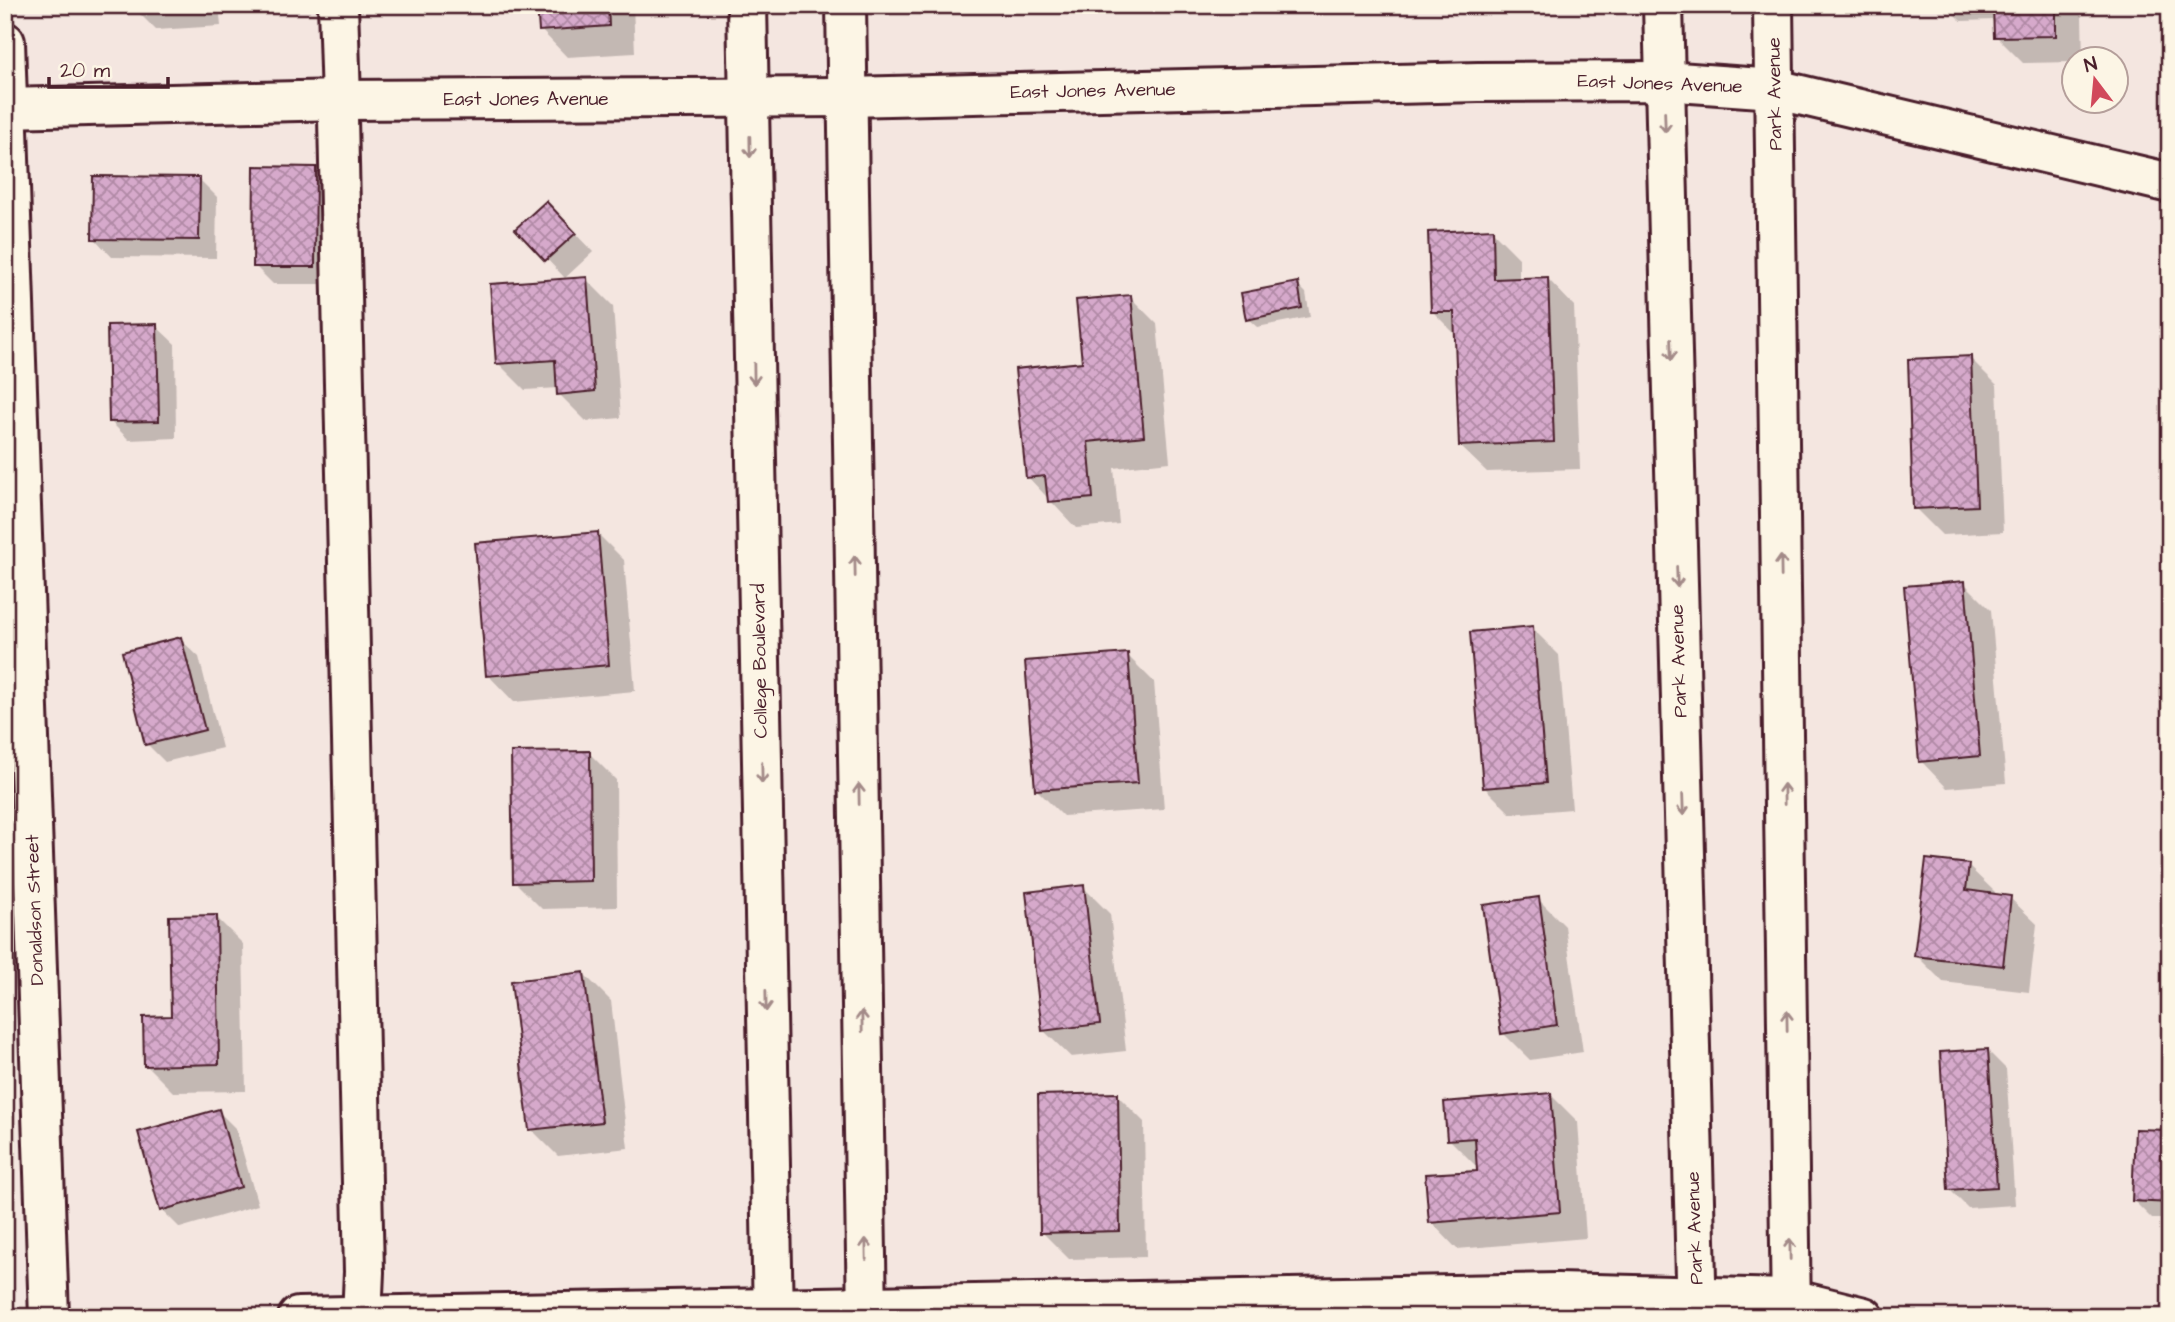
<svg xmlns="http://www.w3.org/2000/svg" width="2175" height="1322" viewBox="0 0 2175 1322" font-family="'Architects Daughter',sans-serif">
  <style>
    .shadow { fill: #0003 }
    .building { fill: url(#building-cross-hatch); stroke: #4a1f2b; stroke-width: 2 }
    .lines { fill: none; stroke-linecap: round; stroke-linejoin: round }
    .minor-casing { stroke: #4a1f2b; stroke-width: 44 }
    .minor { stroke: #fcf5e5; stroke-width: 38 }
    .oneway { stroke: #a38a88 }
    .labels { text-anchor: middle; dominant-baseline: central; stroke-width: 7; stroke-linejoin: round; paint-order: stroke }
    .street-label { font-size: 19px; fill: #4a1f2b; stroke: #fcf5e5 }
  </style>
  <defs>
    <pattern id="building-cross-hatch" width="8" height="8" patternUnits="userSpaceOnUse" patternTransform="scale(1.75)"><rect width="8" height="8" fill="#d6a9cb"/><path d="M0 0l8 8M0 8l8-8" fill="none" stroke="#b089a5"/></pattern>
  </defs>
  <rect width="100%" height="100%" fill="#f4e6e0"/>
  <filter id="ink" filterUnits="userSpaceOnUse"><feTurbulence type="fractalNoise" baseFrequency=".0143" numOctaves="2"/><feDisplacementMap in="SourceGraphic" scale="14" xChannelSelector="R" yChannelSelector="G"/><feConvolveMatrix kernelMatrix="1 2 1 2 8 2 1 2 1" color-interpolation-filters="sRGB"/></filter>
  <g filter="url(#ink)">
    <g class="shadow">
      <polygon points="131,5 219,5 221,26 156,30"/>
      <polygon points="539,5 633,5 635,53 567,57 541,30"/>
      <polygon points="1945,5 2071,5 2082,16 2083,60 2074,60 2074,62 2023,63 1996,36 1996,20 1961,21"/>
      <polygon points="315,169 333,187 332,284 273,284 255,266"/>
      <polygon points="199,179 217,197 216,258 112,257 94,238"/>
      <polygon points="564,222 593,252 565,278 518,229"/>
      <polygon points="1492,231 1519,258 1519,280 1548,279 1574,306 1580,469 1487,472 1460,446 1456,335 1433,312"/>
      <polygon points="586,279 613,306 621,418 586,421 559,394 559,388 525,390 498,363"/>
      <polygon points="1297,284 1306,293 1310,317 1257,327 1248,319"/>
      <polygon points="1130,297 1157,324 1170,462 1114,468 1119,524 1076,528 1028,477 1084,363"/>
      <polygon points="156,326 175,344 176,438 129,440 110,421"/>
      <polygon points="1970,358 1997,385 2003,532 1942,535 1915,508"/>
      <polygon points="597,533 624,560 635,691 514,702 488,675"/>
      <polygon points="1964,583 1991,610 2006,783 1947,788 1921,761"/>
      <polygon points="1532,628 1559,655 1572,809 1511,814 1484,787"/>
      <polygon points="180,639 199,657 222,748 165,762 147,744"/>
      <polygon points="1127,655 1154,682 1164,809 1063,816 1036,789"/>
      <polygon points="589,753 616,780 617,907 542,909 515,882"/>
      <polygon points="1968,866 1995,892 1995,896 2010,898 2037,924 2029,992 1943,982 1916,955"/>
      <polygon points="1083,887 1110,914 1126,1051 1071,1057 1044,1031"/>
      <polygon points="1538,899 1565,926 1583,1052 1530,1060 1503,1033"/>
      <polygon points="216,917 243,944 246,1091 173,1092 146,1065 172,1018"/>
      <polygon points="584,974 611,1001 628,1148 558,1156 531,1129"/>
      <polygon points="1988,1051 2006,1069 2015,1205 1968,1208 1950,1190"/>
      <polygon points="1117,1095 1144,1122 1146,1257 1069,1259 1042,1232"/>
      <polygon points="1551,1095 1578,1122 1586,1238 1457,1249 1431,1222 1479,1172 1479,1166 1476,1166 1449,1139"/>
      <polygon points="218,1111 236,1129 258,1205 180,1228 162,1210"/>
      <polygon points="2170,1132 2170,1219 2152,1219 2133,1200"/>
    </g>
    <g class="building">
      <polygon points="537,5 608,5 609,26 539,31"/>
      <polygon points="1993,5 2056,5 2056,36 1994,37"/>
      <polygon points="254,166 316,167 315,267 253,267"/>
      <polygon points="93,176 200,177 199,240 92,239"/>
      <polygon points="546,201 576,233 545,261 515,229"/>
      <polygon points="1493,229 1494,279 1548,277 1554,442 1459,446 1454,312 1431,312 1428,232"/>
      <polygon points="587,277 595,391 557,395 555,360 496,364 490,284"/>
      <polygon points="1298,282 1302,308 1246,320 1241,293"/>
      <polygon points="1131,295 1144,436 1088,442 1093,498 1048,502 1045,476 1026,478 1015,369 1082,362 1076,300"/>
      <polygon points="157,324 159,421 109,422 107,325"/>
      <polygon points="1971,356 1977,506 1913,509 1908,359"/>
      <polygon points="598,532 609,665 486,676 475,543"/>
      <polygon points="1965,581 1980,756 1919,762 1904,586"/>
      <polygon points="1533,626 1546,783 1483,788 1470,632"/>
      <polygon points="181,637 205,730 145,745 122,652"/>
      <polygon points="1128,653 1138,783 1035,790 1025,661"/>
      <polygon points="590,751 591,881 513,883 511,752"/>
      <polygon points="1926,859 1969,864 1966,890 2011,896 2003,966 1914,956"/>
      <polygon points="1084,885 1100,1024 1042,1031 1026,892"/>
      <polygon points="1539,897 1557,1025 1501,1034 1483,905"/>
      <polygon points="217,915 219,1064 144,1066 143,1017 171,1016 169,916"/>
      <polygon points="584,972 602,1122 529,1130 511,981"/>
      <polygon points="1988,1049 1997,1187 1948,1190 1940,1052"/>
      <polygon points="1118,1093 1120,1231 1040,1233 1038,1095"/>
      <polygon points="1551,1093 1560,1212 1429,1223 1425,1174 1477,1171 1475,1138 1447,1140 1444,1102"/>
      <polygon points="219,1109 241,1187 160,1211 138,1132"/>
      <polygon points="2135,1129 2170,1130 2170,1203 2132,1201"/>
    </g>
    <g class="lines">
      <defs>
        <g id="minor">
          <polyline points="338,5 341,100 338,118 364,1272 362,1317"/>
          <polyline points="747,5 773,1317"/>
          <polyline points="846,5 867,1317"/>
          <polyline points="1663,5 1697,1317"/>
          <polyline points="1773,5 1791,1317"/>
          <polyline points="5,42 49,1317"/>
          <polyline points="5,108 341,100 848,97 1478,82 1664,81 1775,89 2170,183"/>
          <polyline points="298,1317 1557,1293 1791,1299 1864,1317"/>
        </g>
      </defs>
      <use href="#minor" class="minor-casing"/>
      <use href="#minor" class="minor"/>
    </g>
    <defs><path id="oneway-shaft" d="M-6 0H5M1.5-3L5.5 0L1.5 3" fill="none" stroke-width="1.6" stroke-linecap="round" stroke-linejoin="round" transform="scale(1.75)"/></defs>
    <g class="oneway">
      <use href="#oneway-shaft" transform="translate(1665 122) rotate(88)"/>
      <use href="#oneway-shaft" transform="translate(750 147) rotate(89)"/>
      <use href="#oneway-shaft" transform="translate(1671 350) rotate(88)"/>
      <use href="#oneway-shaft" transform="translate(754 374) rotate(89)"/>
      <use href="#oneway-shaft" transform="translate(855 566) rotate(-91)"/>
      <use href="#oneway-shaft" transform="translate(1781 566) rotate(-91)"/>
      <use href="#oneway-shaft" transform="translate(1677 577) rotate(88)"/>
      <use href="#oneway-shaft" transform="translate(762 773) rotate(89)"/>
      <use href="#oneway-shaft" transform="translate(859 794) rotate(-91)"/>
      <use href="#oneway-shaft" transform="translate(1784 794) rotate(-91)"/>
      <use href="#oneway-shaft" transform="translate(1683 805) rotate(88)"/>
      <use href="#oneway-shaft" transform="translate(766 1001) rotate(89)"/>
      <use href="#oneway-shaft" transform="translate(862 1021) rotate(-91)"/>
      <use href="#oneway-shaft" transform="translate(1787 1021) rotate(-91)"/>
      <use href="#oneway-shaft" transform="translate(866 1249) rotate(-91)"/>
      <use href="#oneway-shaft" transform="translate(1790 1249) rotate(-91)"/>
    </g>
  </g>
  <g class="labels">
    <g class="street-label">
      <text transform="translate(1660 84) rotate(2)">East Jones Avenue</text>
      <text transform="translate(1093 91) rotate(-1)">East Jones Avenue</text>
      <text transform="translate(1775 94) rotate(-91)">Park Avenue</text>
      <text x="526" y="99">East Jones Avenue</text>
      <text transform="translate(760 661) rotate(-91)">College Boulevard</text>
      <text transform="translate(1679 661) rotate(-92)">Park Avenue</text>
      <text transform="translate(35 910) rotate(-92)">Donaldson Street</text>
      <text transform="translate(1695 1228) rotate(-92)">Park Avenue</text>
    </g>
  </g>
  <rect width="2175" height="1322" fill="none" stroke="#fcf5e5" stroke-width="28"/>
  <rect x="14" y="14" width="2147" height="1294" fill="none" stroke="#4a1f2b" stroke-width="2.5" filter="url(#ink)"/>
  <g transform="translate(2095 80) rotate(344)"><circle r="33" fill="#fcf5e5" stroke="#b59f9b" stroke-width="2"/>
  <path d="M0-5L12 26L0 18L-12 26Z" fill="#d1495b"/>
  <text y="-10" font-size="19" font-weight="bold" text-anchor="middle" fill="#4a1f2b">N</text>
  </g>
  <path d="M49 77v10h119v-10" fill="none" stroke="#4a1f2b" stroke-width="3.5"/>
  <text x="60" y="77" font-size="21" fill="#4a1f2b" stroke="#fcf5e5" stroke-width="5" paint-order="stroke">20 m</text>
</svg>
